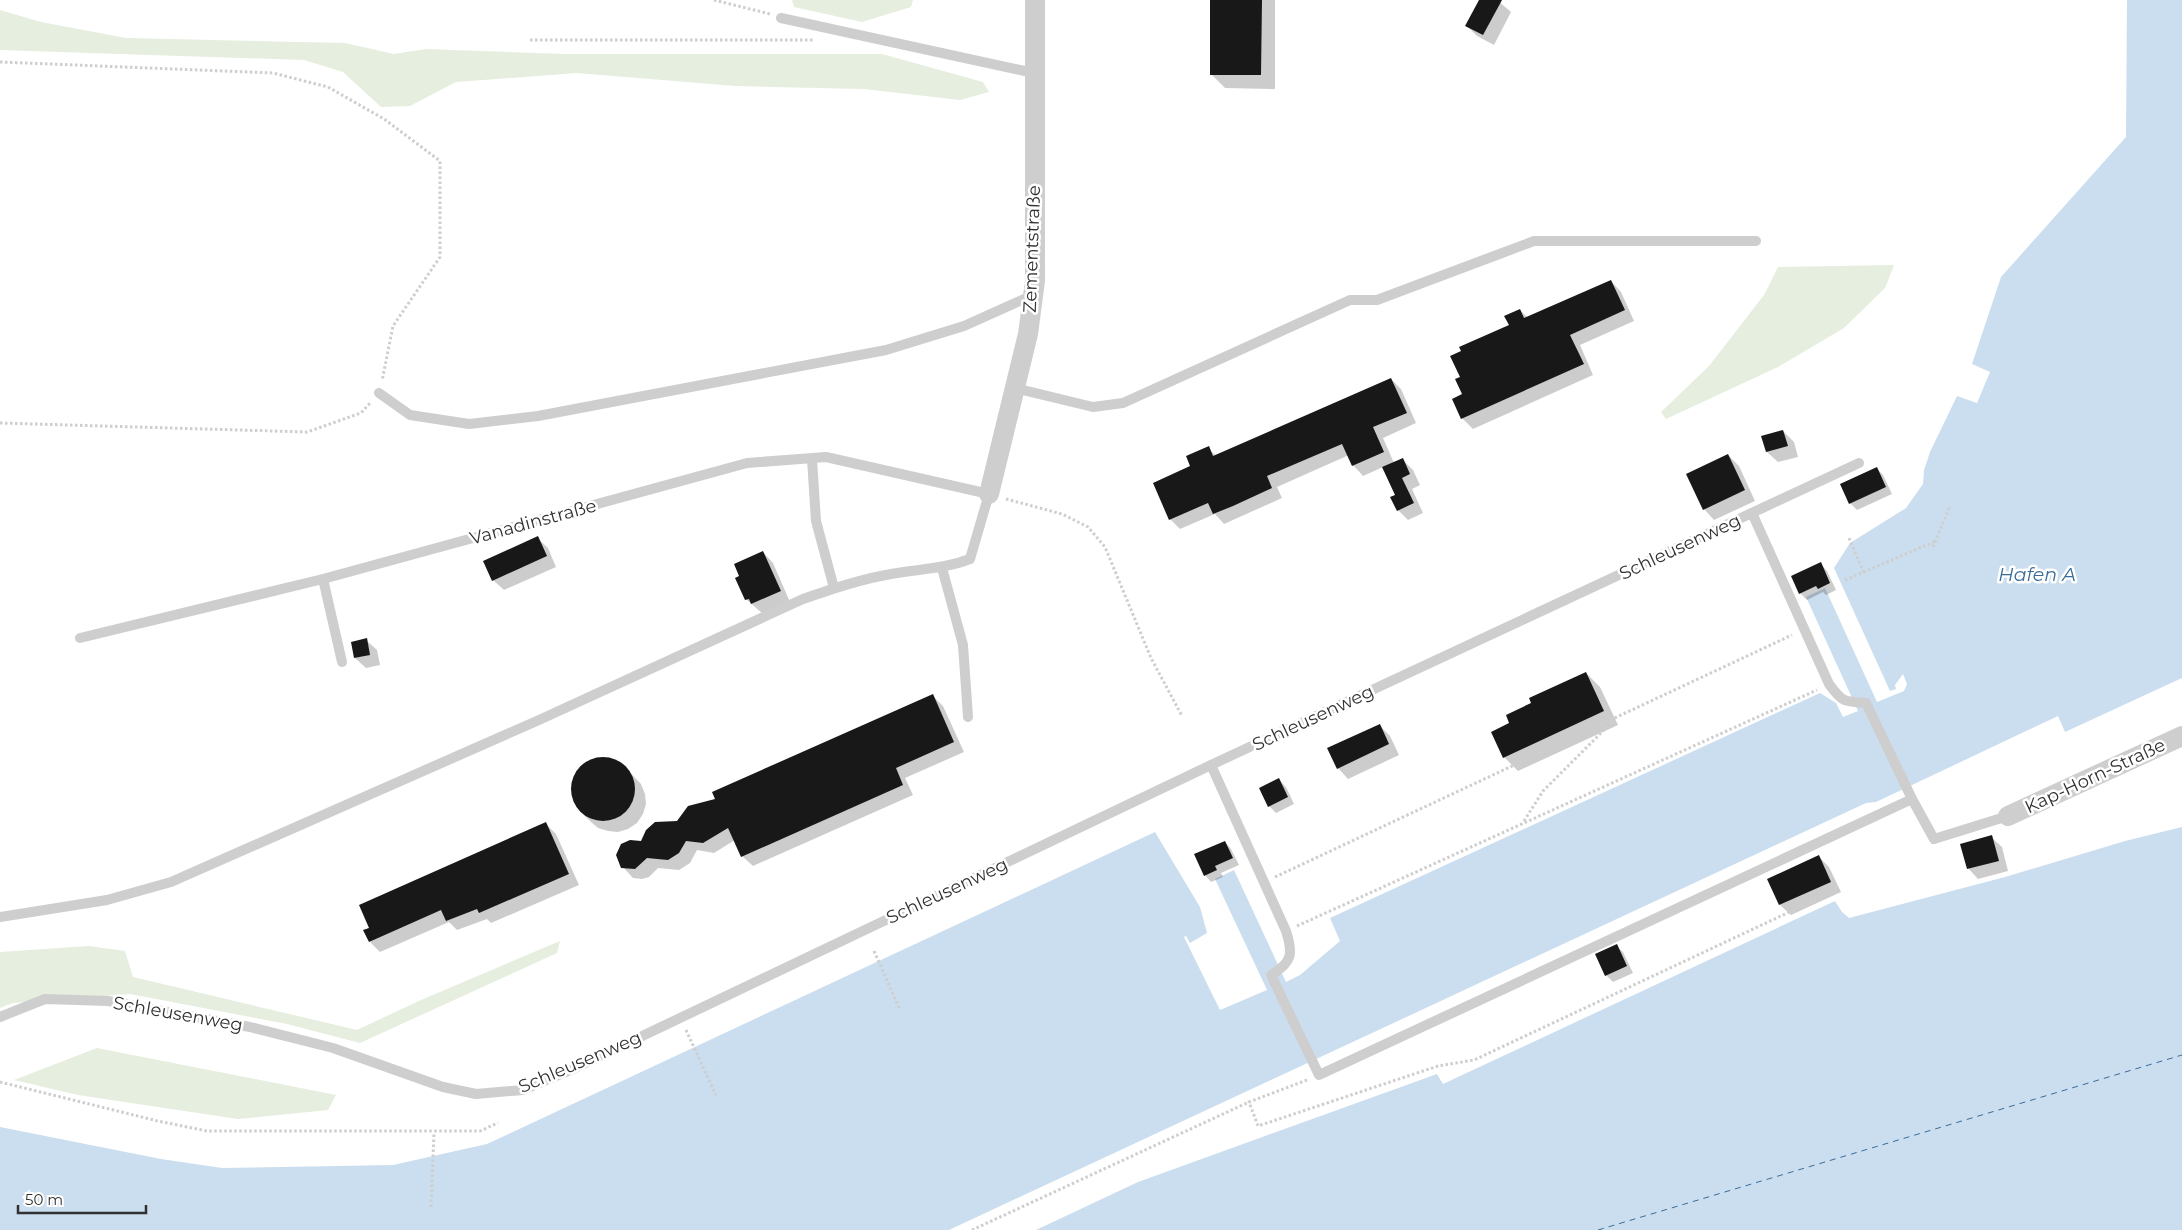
<svg xmlns="http://www.w3.org/2000/svg" width="2182" height="1230" viewBox="0 0 2182 1230" font-family="Montserrat,sans-serif">
  <style>
    .green { fill: #e6eedf }
    .water { fill: #cbdeef }
    .shadow { fill: #0003 }
    .lines { fill: none; stroke-linecap: round; stroke-linejoin: round }
    .ferry { stroke: #3b6c98; stroke-width: 1; stroke-dasharray: 6 5; stroke-linecap: butt }
    .building { fill: #181818 }
    .path { stroke: #cecece; stroke-width: 3; stroke-dasharray: 2.5 2.5; stroke-linecap: butt }
    .service { stroke: #cecece; stroke-width: 10 }
    .minor { stroke: #cecece; stroke-width: 20 }
    .labels { text-anchor: middle; dominant-baseline: central; stroke-width: 5; stroke-linejoin: round; paint-order: stroke }
    .street-label { font-size: 18px; fill: #313131; stroke: #fff }
    .water-label { font-size: 19px; font-style: italic; fill: #3b6c98; stroke: #fff }
  </style>
  <rect width="100%" height="100%" fill="#fff"/>
  <g class="green">
    <polygon points="792,0 913,0 911,7 862,22 794,7"/>
    <polygon points="0,10 41,22 126,38 345,43 394,54 426,49 563,54 882,54 983,82 989,92 960,100 864,89 735,86 577,73 456,82 410,106 381,107 343,72 304,60 0,50"/>
    <polygon points="1894,265 1885,288 1844,328 1778,367 1666,419 1661,412 1709,366 1764,295 1778,267"/>
    <polygon points="560,941 557,953 360,1043 287,1024 130,994 13,1003 0,1008 0,952 89,946 125,951 133,977 357,1030 421,1000"/>
    <polygon points="97,1048 336,1095 328,1110 238,1119 78,1095 14,1080"/>
  </g>
  <g class="water">
    <polygon points="2127,0 2182,0 2182,678 2065,732 2058,716 1876,802 1866,803 949,1230 0,1230 0,1127 161,1159 222,1168 393,1165 487,1144 1155,832 1200,907 1207,933 1190,943 1186,936 1184,937 1220,1010 1267,990 1215,879 1234,870 1286,982 1300,975 1340,941 1330,918 1820,693 1836,703 1843,717 1858,711 1806,597 1825,588 1877,702 1904,691 1907,684 1903,674 1895,685 1896,689 1890,691 1834,568 1850,543 1906,508 1923,484 1924,470 1930,452 1957,396 1977,403 1990,372 1972,364 2001,277 2126,137"/>
    <polygon points="2182,827 2182,1230 1036,1230 1138,1182 1437,1074 1443,1084 1835,901 1842,912 1849,918 2005,877 2125,841"/>
  </g>
  <g class="shadow">
    <polygon points="1211,0 1275,0 1275,89 1225,88 1211,74"/>
    <polygon points="1481,0 1497,0 1511,12 1494,45 1477,36 1467,26"/>
    <polygon points="1611,281 1621,292 1634,321 1580,345 1593,375 1473,429 1462,418 1464,395 1461,377 1510,326 1520,310 1528,318"/>
    <polygon points="1391,379 1401,389 1416,423 1383,438 1394,463 1402,459 1413,470 1420,485 1412,489 1423,513 1408,520 1398,510 1396,496 1383,467 1363,476 1353,465 1349,455 1277,487 1282,498 1224,524 1215,514 1180,529 1170,519 1192,467 1208,448 1216,456"/>
    <polygon points="1783,431 1794,442 1798,457 1778,462 1767,452 1763,437"/>
    <polygon points="1728,455 1739,466 1755,501 1714,520 1704,509"/>
    <polygon points="1877,469 1883,475 1892,494 1857,510 1850,503"/>
    <polygon points="537,538 548,548 556,567 504,590 493,580"/>
    <polygon points="763,552 773,563 790,602 763,614 746,599"/>
    <polygon points="1821,564 1827,571 1836,590 1826,595 1823,592 1807,600 1800,593"/>
    <polygon points="366,640 377,650 380,665 366,668 355,658"/>
    <polygon points="1586,673 1600,687 1618,725 1518,771 1504,757 1511,724"/>
    <polygon points="933,696 943,706 964,752 905,778 913,795 753,866 742,856 735,840 714,853 697,850 690,863 679,870 658,868 649,877 642,879 633,878 623,867 642,843 717,800"/>
    <polygon points="1379,725 1390,736 1399,755 1348,779 1338,768"/>
    <polygon points="604,758 614,760 623,765 641,784 645,794 646,804 643,814 637,823 628,829 618,832 608,831 598,828 590,821 579,810 574,801 572,791 573,780 577,771 585,764 594,759"/>
    <polygon points="1279,780 1286,787 1294,804 1276,813 1269,806"/>
    <polygon points="546,824 556,834 579,885 491,923 487,919 457,930 449,922 380,952 370,942"/>
    <polygon points="1991,837 2002,847 2008,871 1978,879 1968,868"/>
    <polygon points="1225,842 1231,849 1239,865 1221,873 1223,877 1211,882 1205,875"/>
    <polygon points="1819,857 1829,867 1841,892 1791,915 1780,905 1769,880"/>
    <polygon points="1616,946 1623,952 1633,973 1613,982 1606,975 1597,955"/>
  </g>
  <g class="lines">
    <polyline class="ferry" points="1598,1230 2182,1055"/>
  </g>
  <g class="building">
    <polygon points="1210,0 1262,0 1261,75 1210,75"/>
    <polygon points="1479,0 1502,0 1483,35 1465,26"/>
    <polygon points="1611,280 1625,310 1570,335 1584,364 1461,419 1452,399 1462,394 1455,379 1460,377 1450,356 1461,351 1459,347 1509,325 1504,316 1520,309 1524,318"/>
    <polygon points="1391,378 1407,413 1373,427 1384,452 1352,466 1342,444 1267,476 1272,488 1233,506 1213,514 1208,503 1169,520 1153,483 1190,466 1186,456 1209,446 1213,456"/>
    <polygon points="1783,430 1788,446 1766,452 1761,436"/>
    <polygon points="1728,454 1745,490 1703,510 1686,474"/>
    <polygon points="1403,458 1410,474 1402,478 1414,503 1397,511 1390,497 1395,495 1382,467"/>
    <polygon points="1877,467 1886,487 1849,504 1840,484"/>
    <polygon points="538,536 547,556 492,581 483,561"/>
    <polygon points="763,551 781,591 751,604 749,599 745,600 735,578 739,576 734,564"/>
    <polygon points="1821,562 1830,583 1818,589 1816,586 1799,594 1791,576"/>
    <polygon points="367,638 370,655 354,658 351,642"/>
    <polygon points="1586,672 1604,711 1503,758 1491,732 1509,723 1506,715 1531,703 1529,698"/>
    <polygon points="933,694 954,742 896,768 903,785 741,857 728,828 703,843 686,841 679,853 668,860 647,858 635,869 621,868 616,855 621,844 630,840 641,841 646,830 655,822 677,821 688,806 715,799 712,792"/>
    <polygon points="1380,724 1389,744 1337,769 1327,748"/>
    <circle cx="603" cy="789" r="32"/>
    <polygon points="1279,778 1288,797 1268,807 1259,788"/>
    <polygon points="546,822 569,874 479,913 477,909 446,921 441,910 369,942 363,930 369,928 359,905"/>
    <polygon points="1992,835 1999,861 1967,869 1960,844"/>
    <polygon points="1225,841 1233,858 1215,866 1217,870 1204,876 1194,854"/>
    <polygon points="1819,855 1831,882 1779,905 1767,879"/>
    <polygon points="1617,944 1627,966 1605,976 1595,954"/>
  </g>
  <g class="lines">
    <g class="path">
      <polyline points="714,0 770,14"/>
      <polyline points="530,40 815,40"/>
      <polyline points="0,62 273,73 328,87 384,119 440,161 440,257 393,326 382,381"/>
      <polyline points="0,423 307,432 361,413 371,402"/>
      <polyline points="1006,499 1062,514 1088,527 1105,547 1151,658 1182,716"/>
      <polyline points="1849,538 1864,573"/>
      <polyline points="1933,547 1950,506"/>
      <polyline points="1845,580 1936,541"/>
      <polyline points="1524,821 1543,791 1612,722"/>
      <polyline points="1275,877 1792,635"/>
      <polyline points="1297,926 1817,690"/>
      <polyline points="874,951 900,1010"/>
      <polyline points="686,1030 716,1095"/>
      <polyline points="1307,1080 1249,1102 1258,1126 1438,1066 1474,1060 1832,892"/>
      <polyline points="0,1082 158,1121 207,1131 480,1131 498,1123"/>
      <polyline points="431,1207 434,1133"/>
      <polyline points="972,1230 1249,1102"/>
    </g>
    <g class="service">
      <polyline points="781,18 1034,73"/>
      <polyline points="1015,388 1093,407 1123,403 1350,300 1377,300 1534,241 1756,241"/>
      <polyline points="379,393 410,415 469,424 538,416 886,350 964,326 1033,295"/>
      <polyline points="812,459 816,521 834,588"/>
      <path d="M 1752,513 L 1829,684 C 1842,702 1844,702 1866,703 L 1912,799 L 1934,839 L 2008,816"/>
      <polyline points="942,568 963,645 968,717"/>
      <polyline points="323,579 342,662"/>
      <path d="M 1211,765 L 1286,931 C 1293,953 1293,962 1271,975 L 1319,1075 L 1912,799"/>
      <path d="M 0,917 L 107,900 L 171,882 L 539,720 L 803,599 C 832,589 861,579 891,574 C 918,569 944,569 970,559 L 989,494 L 826,457 L 747,463 L 323,579 L 80,638"/>
      <polyline points="0,1017 45,999 108,1001 250,1027 333,1048 443,1087 476,1094 523,1090 573,1069 1211,765 1859,463"/>
    </g>
    <g class="minor">
      <polyline points="989,494 1028,334 1035,281 1035,0"/>
      <polyline points="2008,816 2182,736"/>
    </g>
  </g>
  <g class="labels">
    <g class="street-label">
      <text transform="translate(1032 249) rotate(-88)">Zementstraße</text>
      <text transform="translate(533 522) rotate(-15)">Vanadinstraße</text>
      <text transform="translate(1680 547) rotate(-25)">Schleusenweg</text>
      <text transform="translate(1313 718) rotate(-25)">Schleusenweg</text>
      <text transform="translate(2095 776) rotate(-25)">Kap-Horn-Straße</text>
      <text transform="translate(947 891) rotate(-25)">Schleusenweg</text>
      <text transform="translate(178 1014) rotate(10)">Schleusenweg</text>
      <text transform="translate(580 1062) rotate(-23)">Schleusenweg</text>
    </g>
    <g class="water-label">
      <text x="2037" y="574">Hafen A</text>
    </g>
  </g>
  <path d="M18 1205v8h128v-8" fill="none" stroke="#313131" stroke-width="2.5"/>
  <text x="25" y="1205" font-size="15" fill="#313131" stroke="#ffffff" stroke-width="4" paint-order="stroke">50 m</text>
</svg>
